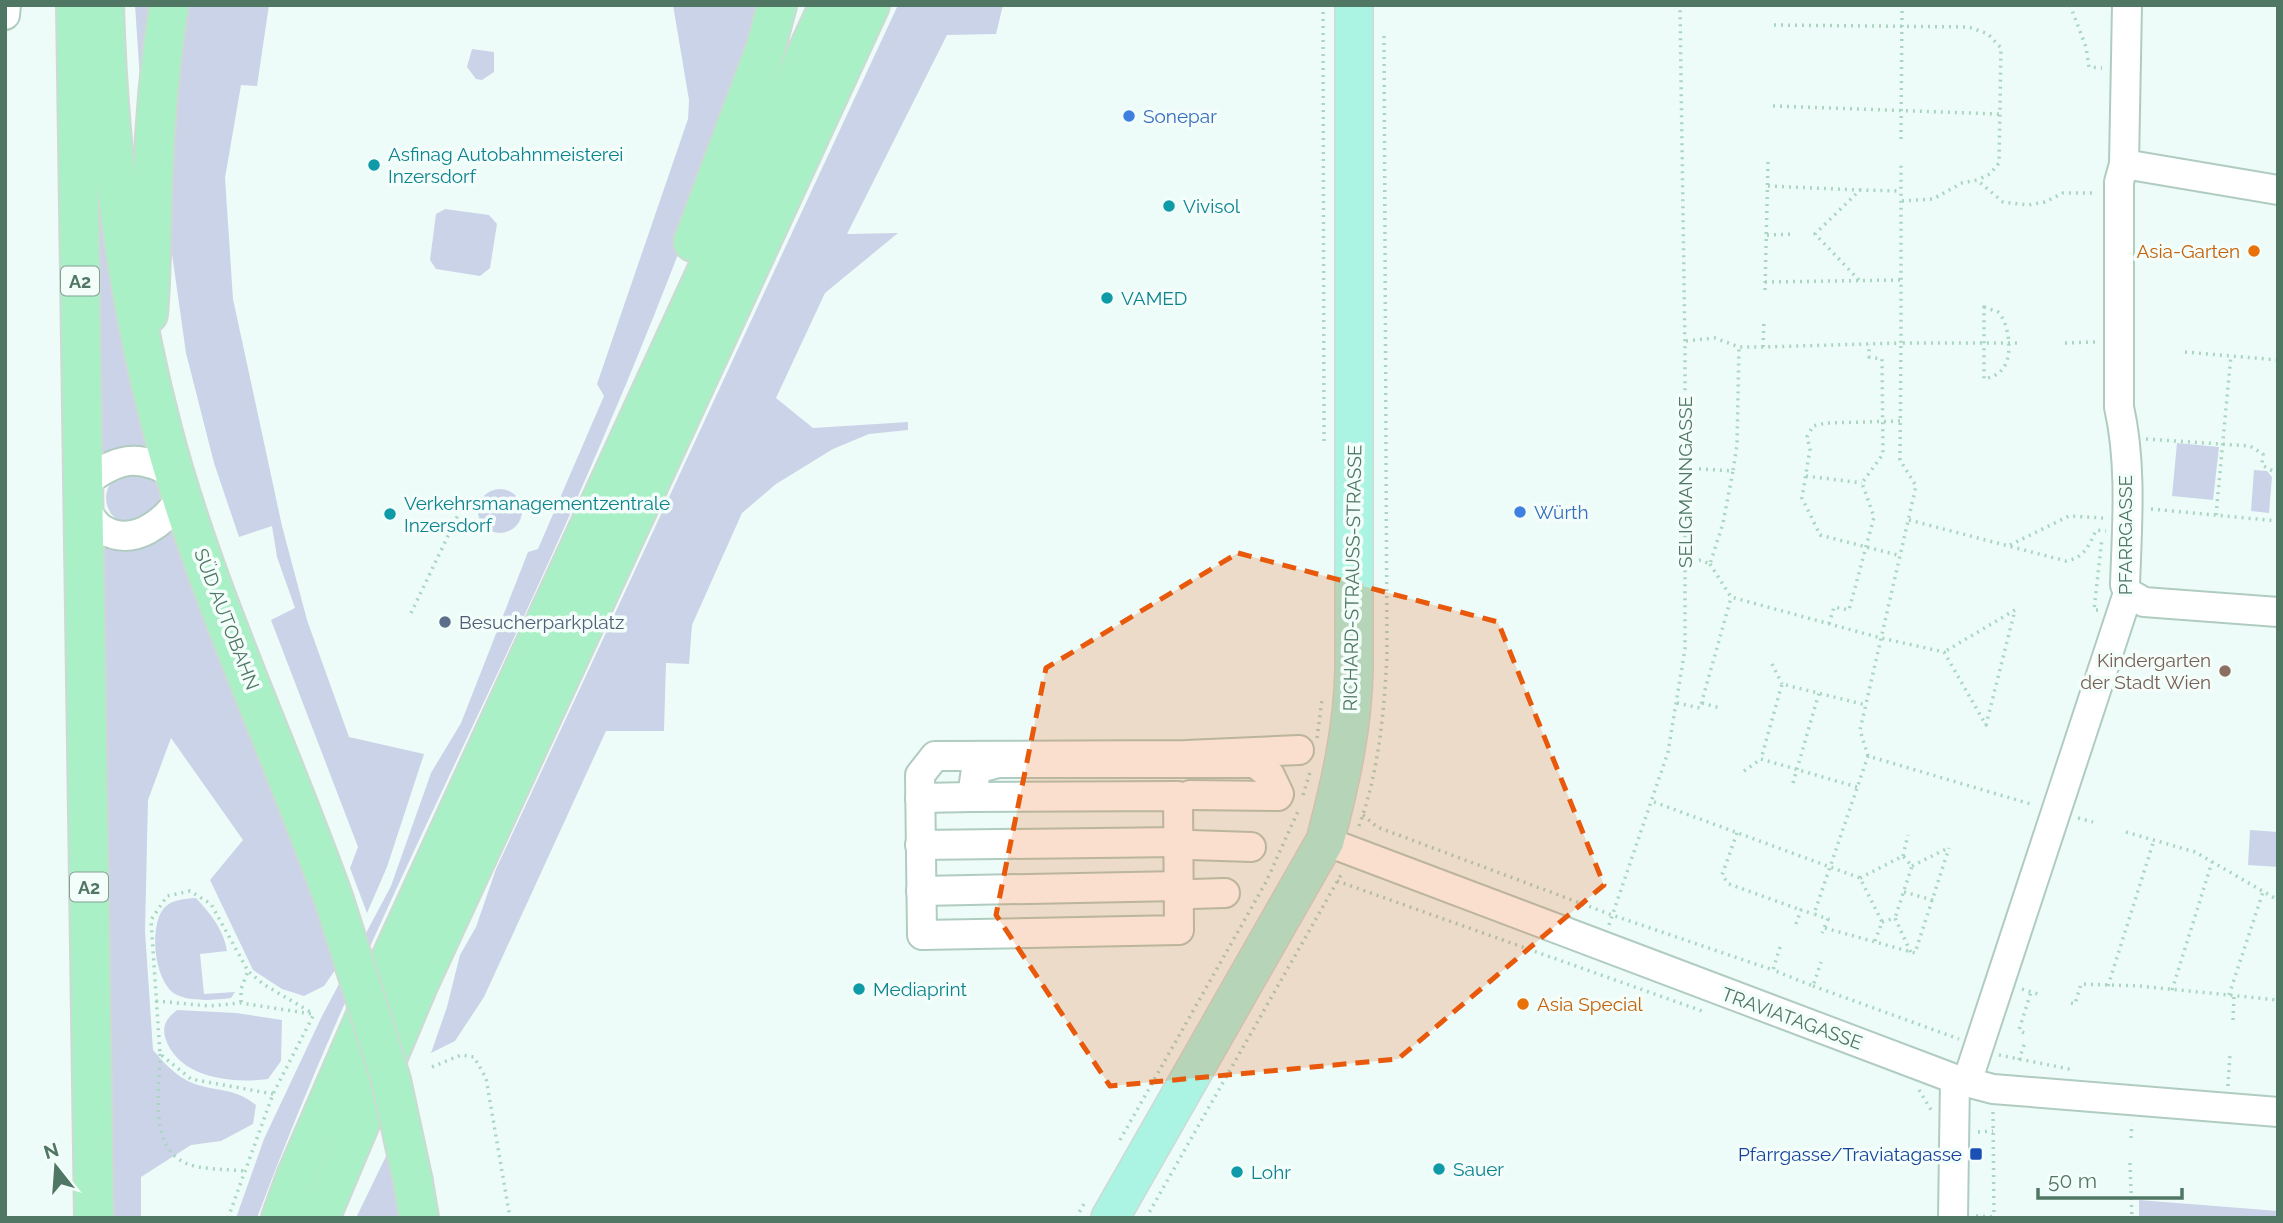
<svg xmlns="http://www.w3.org/2000/svg" width="2283" height="1223" viewBox="0 0 2283 1223" font-family="Raleway,sans-serif">
  <style>
    .green { fill: #cbd3e9 }
    .lines { fill: none; stroke-linecap: round; stroke-linejoin: round }
    .minor-casing { stroke: #b0ccc0; stroke-width: 32 }
    .major-casing { stroke: #ced9d4; stroke-width: 40 }
    .highway-casing { stroke: #ced9d4; stroke-width: 42 }
    .path { stroke: #a9d5c1; stroke-width: 3.5; stroke-dasharray: 2 5; stroke-linecap: butt }
    .minor { stroke: #fff; stroke-width: 28 }
    .major { stroke: #abf4e4; stroke-width: 37 }
    .highway { stroke: #a9f0c7; stroke-width: 38 }
    .highway-bridge-casing { stroke: #ced9d4; stroke-width: 42; stroke-linecap: butt }
    .highway-bridge { stroke: #a9f0c7; stroke-width: 38 }
    .marked { fill: #e8590c; fill-opacity: 0.2; stroke: #e8590c; stroke-width: 5; stroke-dasharray: 14 9; stroke-linejoin: round }
    .shop-dot { fill: #3f7fe0; stroke: #f3fefb; stroke-width: 2.5 }
    .culture-dot { fill: #0f9aa8; stroke: #f3fefb; stroke-width: 2.5 }
    .food-dot { fill: #e8710a; stroke: #f3fefb; stroke-width: 2.5 }
    .service-dot { fill: #5c6f8a; stroke: #f3fefb; stroke-width: 2.5 }
    .education-dot { fill: #8d6e63; stroke: #f3fefb; stroke-width: 2.5 }
    .transit-dot { fill: #1a4fb4; stroke: #f3fefb; stroke-width: 2.5 }
    .labels { text-anchor: middle; dominant-baseline: central; stroke-width: 7; stroke-linejoin: round; paint-order: stroke }
    .shield { fill: #f3fefb; stroke: #819f91; stroke-width: 2 }
    .shield-label { font-size: 18px; font-weight: bold; fill: #507664 }
    .shop-label { font-size: 19px; fill: #366cbe; stroke: #f3fefb; text-anchor: start }
    .culture-label { font-size: 19px; fill: #0d838f; stroke: #f3fefb; text-anchor: start }
    .food-label { font-size: 19px; fill: #c56008; stroke: #f3fefb; text-anchor: end }
    .street-label { font-size: 19px; fill: #507664; stroke: #f3fefb }
    .service-label { font-size: 19px; fill: #4e5e75; stroke: #f3fefb; text-anchor: start }
    .education-label { font-size: 19px; fill: #785e54; stroke: #f3fefb; text-anchor: end }
    .transit-label { font-size: 19px; fill: #164399; stroke: #f3fefb; text-anchor: end }
  </style>
  <rect width="100%" height="100%" fill="#edfcf8"/>
  <g class="green">
    <polygon points="135,5 159,5 144,139"/>
    <polygon points="184,5 269,5 257,86 241,85 225,178 233,299 282,526 307,620 349,737 424,754 387,867 367,913 350,868 358,847 271,620 295,608 277,557 272,526 239,537 214,463 186,353 170,240 171,131"/>
    <path d="M 673,5 L 765,5 C 694,233 601,452 500,668 C 415,849 327,1030 257,1218 L 236,1218 L 264,1139 L 322,1016 L 391,886 L 431,773 L 461,723 L 528,552 L 538,549 L 604,396 L 597,384 L 688,119 L 689,100 Z"/>
    <polygon points="898,5 1003,5 996,34 947,35 847,234 898,233 825,293 776,398 813,428 908,422 908,430 869,434 833,449 776,484 742,513 692,625 689,664 666,663 664,731 606,731 484,997 455,1041 431,1053 447,1007 460,955 476,927 496,869"/>
    <polygon points="472,49 494,52 494,72 482,80 476,79 467,67"/>
    <polygon points="92,56 156,455 101,456"/>
    <polygon points="445,209 489,215 497,224 490,268 480,276 436,269 430,260 436,214"/>
    <polygon points="2177,443 2219,447 2213,500 2172,496"/>
    <polygon points="2254,470 2267,471 2272,477 2269,513 2251,511"/>
    <circle cx="133" cy="498" r="27"/>
    <circle cx="500" cy="511" r="22"/>
    <path d="M 175,531 L 338,966 L 324,986 L 304,996 L 282,989 L 253,970 L 210,880 L 243,840 L 171,738 L 148,800 L 145,931 L 153,1050 C 163,1062 177,1077 192,1083 C 216,1092 234,1087 256,1105 L 253,1124 L 221,1141 L 191,1145 L 141,1177 L 141,1218 L 108,1218 L 98,544 L 151,541 Z"/>
    <polygon points="2250,830 2278,832 2278,867 2248,865"/>
    <path d="M 196,898 C 210,913 224,930 227,951 L 200,954 L 204,994 L 235,992 L 231,998 C 215,1000 192,1002 177,995 C 154,984 148,924 165,907 C 174,899 184,899 196,898 Z"/>
    <path d="M 177,1010 L 236,1013 L 282,1020 L 281,1061 L 268,1079 C 232,1084 177,1078 165,1037 C 162,1025 167,1018 177,1010 Z"/>
    <polygon points="389,1150 403,1218 356,1218"/>
    <polygon points="2139,1200 2278,1211 2278,1218 2139,1218"/>
  </g>
  <g class="lines">
    <defs>
      <g id="minor">
        <polyline points="5,15 6,5"/>
        <polyline points="2124,164 2278,190"/>
        <path d="M 83,484 C 117,458 137,452 176,475"/>
        <path d="M 83,508 C 89,514 95,525 102,529 C 134,549 166,521 182,496"/>
        <polyline points="2128,593 2144,602 2278,612"/>
        <polyline points="1279,794 1270,775 1255,763 998,763 976,769 972,797 1178,796 1179,930 922,935 920,775 935,756 1186,755 1299,750"/>
        <polyline points="1190,795 1278,796"/>
        <polyline points="920,798 972,797"/>
        <polyline points="1325,841 1955,1079 1993,1089 2278,1112"/>
        <polyline points="920,845 1179,842"/>
        <polyline points="1191,845 1251,847"/>
        <polyline points="921,891 1179,886"/>
        <polyline points="1192,894 1225,893"/>
        <path d="M 1967,1082 L 2128,593 L 2125,585 C 2127,526 2132,465 2119,407 L 2119,182 L 2124,164 L 2127,5"/>
        <polyline points="1953,1218 1955,1079"/>
      </g>
      <path id="major" d="M 1110,1218 L 1325,841 C 1340,785 1353,727 1354,669 L 1354,5"/>
      <g id="highway">
        <polyline points="76,5 94,1218"/>
        <path d="M 104,5 C 108,149 125,289 162,429 C 204,590 278,743 334,900"/>
        <polyline points="693,242 766,47 777,5"/>
        <path d="M 148,314 C 152,268 151,224 153,178 C 155,120 160,63 169,5"/>
        <polyline points="413,1182 419,1218"/>
        <polyline points="281,1218 297,1174 386,969 829,5"/>
        <polyline points="320,1218 418,985 870,5"/>
      </g>
    </defs>
    <use href="#minor" class="minor-casing"/>
    <use href="#major" class="major-casing"/>
    <use href="#highway" class="highway-casing"/>
    <g class="path">
      <polyline points="1323,5 1324,441"/>
      <polyline points="2070,5 2086,47 2089,67 2102,68"/>
      <polyline points="1774,25 1969,27 1988,34 2001,48 1999,163 1990,174 1977,180"/>
      <polyline points="1773,106 2000,114"/>
      <polyline points="1901,139 1902,8"/>
      <polyline points="1768,186 1860,190"/>
      <polyline points="1902,201 1933,199 1962,183 1977,180 2003,202 2028,205 2045,202 2063,193 2096,193"/>
      <polyline points="1767,235 1794,234"/>
      <polyline points="1859,280 1815,234 1860,190 1901,191"/>
      <polyline points="1765,282 1900,280"/>
      <polyline points="1765,290 1768,161"/>
      <path d="M 1984,307 L 1998,312 C 2009,323 2013,354 2004,367 C 1999,375 1992,377 1984,379 Z"/>
      <polyline points="1686,341 1715,338 1739,347 1763,347 1901,343 1901,163"/>
      <polyline points="2065,343 2096,342"/>
      <polyline points="1763,347 1764,320"/>
      <polyline points="2185,352 2278,360"/>
      <polyline points="1900,421 1826,423 1813,426 1807,437 1810,449 1802,498 1820,535 1901,556"/>
      <polyline points="2146,439 2250,446 2263,454 2262,465 2278,474"/>
      <polyline points="1685,468 1733,471 1737,445 1739,347"/>
      <polyline points="1806,476 1862,483"/>
      <polyline points="2151,509 2278,521"/>
      <polyline points="2216,515 2231,355"/>
      <path d="M 1909,520 L 2066,561 C 2084,558 2089,546 2096,530 L 2106,531"/>
      <polyline points="2010,545 2069,516 2103,518"/>
      <polyline points="1685,562 1701,560 1710,564 1723,523 1733,471"/>
      <polyline points="1710,564 1731,597 1881,638 1944,652 1986,725 2015,610 1944,652"/>
      <polyline points="2098,610 2094,610 2102,538"/>
      <polyline points="411,613 459,513"/>
      <polyline points="1829,624 1834,607 1849,610 1874,517 1862,483 1883,454 1882,359 1869,357 1869,344"/>
      <polyline points="1772,664 1782,684"/>
      <polyline points="1677,703 1700,708 1731,598"/>
      <polyline points="1702,703 1720,708"/>
      <polyline points="1317,738 1322,700"/>
      <polyline points="1868,756 1860,730 1916,486 1900,460 1901,343 2019,343"/>
      <polyline points="1744,771 1761,759"/>
      <polyline points="1793,783 1819,693"/>
      <polyline points="1857,787 1761,759 1782,684 1866,705"/>
      <polyline points="1303,795 1311,769"/>
      <polyline points="1654,802 1830,867 1814,914 1828,919 1822,933"/>
      <polyline points="1363,815 1377,827 1612,915 1773,970"/>
      <polyline points="2078,818 2093,822"/>
      <path d="M 1359,826 C 1379,771 1384,713 1387,655 L 1384,35"/>
      <polyline points="2126,832 2195,852 2278,900"/>
      <polyline points="1737,833 1722,875 1729,884 1801,910"/>
      <polyline points="1903,856 1908,835"/>
      <polyline points="1912,866 1948,848"/>
      <polyline points="1860,878 1903,856 1912,866 1895,918"/>
      <polyline points="1337,881 1705,1012"/>
      <polyline points="1904,892 1936,901"/>
      <polyline points="1882,922 1895,918 1911,953"/>
      <polyline points="1796,924 1801,910 1814,914"/>
      <polyline points="1609,925 1668,752 1685,649 1685,350 1680,5"/>
      <polyline points="1825,928 1915,953 1949,848"/>
      <polyline points="1875,941 1882,922 1860,878 1830,867 1868,756 2034,805"/>
      <polyline points="1780,947 1773,970 1813,986 1821,962"/>
      <polyline points="1813,986 1959,1039"/>
      <polyline points="2108,986 2154,840"/>
      <polyline points="2022,989 2038,994"/>
      <polyline points="2172,990 2212,862"/>
      <polyline points="2229,995 2263,892"/>
      <polyline points="156,1001 209,1006 241,1003 312,1014"/>
      <polyline points="241,1002 241,989 248,971"/>
      <polyline points="2071,1003 2075,1004 2081,984 2139,986 2278,1000"/>
      <polyline points="2233,1020 2234,996"/>
      <polyline points="2024,1033 2019,1030 2031,992"/>
      <path d="M 160,1054 C 160,1087 148,1145 185,1163 C 201,1170 226,1169 244,1171"/>
      <polyline points="1999,1055 2074,1070"/>
      <polyline points="2019,1060 2025,1042"/>
      <polyline points="432,1067 461,1055 474,1057 486,1078 510,1218"/>
      <polyline points="2228,1086 2230,1054"/>
      <polyline points="1919,1090 1931,1110"/>
      <polyline points="273,1094 191,1079 160,1054 151,920 167,896 190,891 211,904 248,971 263,984 314,1014"/>
      <polyline points="1993,1112 1994,1218"/>
      <polyline points="1978,1132 1993,1131"/>
      <polyline points="2131,1138 2132,1124"/>
      <polyline points="1120,1140 1266,882 1299,809"/>
      <polyline points="2130,1163 2132,1218"/>
      <polyline points="1976,1216 1994,1217"/>
      <polyline points="228,1218 273,1094 314,1014"/>
      <polyline points="1076,1218 1085,1202"/>
      <polyline points="1146,1218 1342,873"/>
    </g>
    <use href="#minor" class="minor"/>
    <use href="#major" class="major"/>
    <use href="#highway" class="highway"/>
    <defs>
      <polyline id="highway-bridge" points="334,900 391,1080 413,1182"/>
    </defs>
    <use href="#highway-bridge" class="highway-bridge-casing"/>
    <use href="#highway-bridge" class="highway-bridge"/>
  </g>
  <path class="marked" d="M 1238,553 L 1498,622 L 1604,885 L 1398,1059 L 1110,1086 L 996,915 L 1046,668 Z"/>
  <g class="shop-dot">
    <circle cx="1129" cy="116" r="7"/>
    <circle cx="1520" cy="512" r="7"/>
  </g>
  <g class="culture-dot">
    <circle cx="374" cy="165" r="7"/>
    <circle cx="1169" cy="206" r="7"/>
    <circle cx="1107" cy="298" r="7"/>
    <circle cx="390" cy="514" r="7"/>
    <circle cx="859" cy="989" r="7"/>
    <circle cx="1439" cy="1169" r="7"/>
    <circle cx="1237" cy="1172" r="7"/>
  </g>
  <g class="food-dot">
    <circle cx="2254" cy="251" r="7"/>
    <circle cx="1523" cy="1004" r="7"/>
  </g>
  <circle class="service-dot" cx="445" cy="622" r="7"/>
  <circle class="education-dot" cx="2225" cy="671" r="7"/>
  <rect class="transit-dot" x="1969" y="1147" width="14" height="14" rx="3.5"/>
  <g class="labels">
    <g class="shield">
      <rect x="61" y="266.5" width="38" height="29" rx="5"/>
      <rect x="70" y="872.5" width="38" height="29" rx="5"/>
    </g>
    <g class="shield-label">
      <text x="80" y="281">A2</text>
      <text x="89" y="887">A2</text>
    </g>
    <g class="shop-label">
      <text x="1143" y="116">Sonepar</text>
      <text x="1534" y="512">Würth</text>
    </g>
    <g class="culture-label">
      <text x="388" y="154">Asfinag Autobahnmeisterei<tspan x="388" dy="22">Inzersdorf</tspan></text>
      <text x="1183" y="206">Vivisol</text>
      <text x="1121" y="298">VAMED</text>
      <text x="404" y="503">Verkehrsmanagementzentrale<tspan x="404" dy="22">Inzersdorf</tspan></text>
      <text x="873" y="989">Mediaprint</text>
      <text x="1453" y="1169">Sauer</text>
      <text x="1251" y="1172">Lohr</text>
    </g>
    <g class="food-label">
      <text x="2240" y="251">Asia-Garten</text>
      <text x="1537" y="1004" text-anchor="start">Asia Special</text>
    </g>
    <g class="street-label">
      <text transform="translate(1685 482) rotate(-90)">SELIGMANNGASSE</text>
      <text transform="translate(2125 535) rotate(-90)">PFARRGASSE</text>
      <text transform="translate(1352 578) rotate(-89)">RICHARD-STRAUSS-STRASSE</text>
      <text transform="translate(227 619) rotate(69)">SÜD AUTOBAHN</text>
      <text transform="translate(1792 1018) rotate(20)">TRAVIATAGASSE</text>
    </g>
    <g class="service-label">
      <text x="459" y="622">Besucherparkplatz</text>
    </g>
    <g class="education-label">
      <text x="2211" y="660">Kindergarten<tspan x="2211" dy="22">der Stadt Wien</tspan></text>
    </g>
    <g class="transit-label">
      <text x="1962" y="1154">Pfarrgasse/Traviatagasse</text>
    </g>
  </g>
  <rect width="2283" height="1223" fill="none" stroke="#507664" stroke-width="14"/>
  <g transform="translate(56 1167) rotate(343)" stroke="#f3fefb" stroke-width="5" paint-order="stroke">
  <path d="M0-5L12 26L0 18L-12 26Z" fill="#507664"/>
  <text y="-10" font-size="19" font-weight="bold" text-anchor="middle" fill="#507664">N</text>
  </g>
  <path d="M2038 1188v10h144v-10" fill="none" stroke="#507664" stroke-width="3.5"/>
  <text x="2048" y="1188" font-size="21" fill="#507664" stroke="#f3fefb" stroke-width="5" paint-order="stroke">50 m</text>
</svg>
